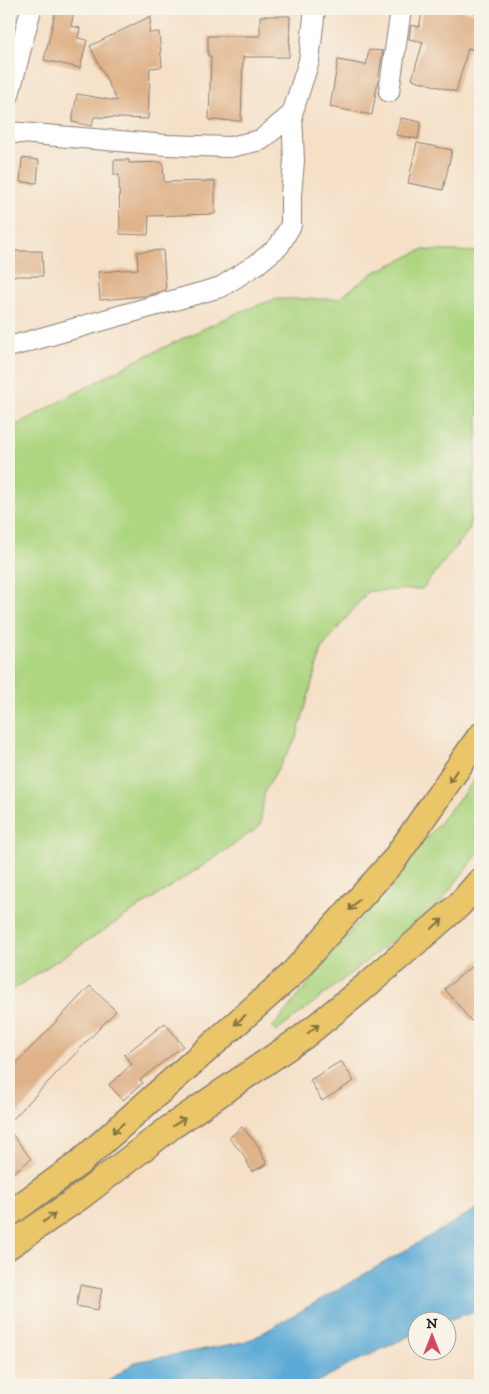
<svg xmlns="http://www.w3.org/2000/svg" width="489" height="1394" viewBox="0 0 489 1394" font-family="'IM FELL DW Pica',serif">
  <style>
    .green { fill: #add681; stroke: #64794e }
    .water { fill: #5baad5; stroke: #3c6378 }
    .building { fill: #dfb289 }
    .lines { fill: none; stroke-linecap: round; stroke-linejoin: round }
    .minor-casing { stroke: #887e72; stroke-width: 22 }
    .major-casing { stroke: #887e72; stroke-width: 28 }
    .minor { stroke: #fff; stroke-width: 20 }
    .major { stroke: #eac669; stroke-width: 25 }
    .oneway { stroke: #837142 }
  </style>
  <rect width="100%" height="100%" fill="#f7f3e8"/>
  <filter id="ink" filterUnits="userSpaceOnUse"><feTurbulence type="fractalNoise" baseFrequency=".02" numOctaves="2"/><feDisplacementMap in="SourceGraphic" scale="10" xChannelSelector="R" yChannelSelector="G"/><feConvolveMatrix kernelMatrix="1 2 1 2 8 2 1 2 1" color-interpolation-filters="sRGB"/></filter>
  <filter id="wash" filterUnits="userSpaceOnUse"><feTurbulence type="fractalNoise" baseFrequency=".0096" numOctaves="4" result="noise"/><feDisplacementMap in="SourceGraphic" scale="20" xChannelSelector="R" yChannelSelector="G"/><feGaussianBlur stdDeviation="1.12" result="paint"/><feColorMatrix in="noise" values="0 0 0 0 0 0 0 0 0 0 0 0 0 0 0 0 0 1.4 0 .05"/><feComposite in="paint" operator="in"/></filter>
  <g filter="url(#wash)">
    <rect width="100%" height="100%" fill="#f5e0c7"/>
    <g class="green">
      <polygon points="422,250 480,252 480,389 473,490 469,530 422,589 368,591 322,648 296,739 265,790 260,826 216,857 9,992 9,429 135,361 239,312 276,299 338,299 373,273"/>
      <polygon points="480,773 480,851 439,904 276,1032 273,1027"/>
    </g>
    <polygon class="water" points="480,1207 480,1310 444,1321 416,1322 416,1333 355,1362 311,1385 103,1385 135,1362 249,1341"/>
    <g id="blocks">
      <g class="building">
        <polygon points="56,9 75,9 71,26 80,28 78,38 87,40 80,68 44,60"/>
        <polygon points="423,9 457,9 480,14 480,51 468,48 456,92 412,79 423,42 409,39 411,25 419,27"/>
        <polygon points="151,16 149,33 159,32 162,67 150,68 148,119 94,117 92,126 72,122 77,94 117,101 90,46"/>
        <polygon points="260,16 290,16 289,57 243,57 241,121 209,120 211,56 208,56 208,36 260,36"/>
        <polygon points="369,50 383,51 372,115 330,107 338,60 366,65"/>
        <polygon points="401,118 421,122 418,139 396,135"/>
        <polygon points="417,143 452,150 443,190 408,183"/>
        <polygon points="22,158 39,160 37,183 20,182"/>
        <polygon points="114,160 129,160 129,163 163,162 164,182 215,181 215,214 149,216 148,235 120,234 119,175 114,175"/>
        <polygon points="163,250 166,290 145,296 100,300 98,272 138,269 137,252"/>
        <polygon points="9,251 42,251 43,276 9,276"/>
        <polygon points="480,959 480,1013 471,1021 445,989"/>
        <polygon points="90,986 116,1011 9,1123 9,1071"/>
        <polygon points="165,1023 183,1046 140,1080 143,1083 123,1100 109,1085 132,1064 124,1055"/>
        <polygon points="341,1061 354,1081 322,1101 310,1080"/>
        <polygon points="242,1127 260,1148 259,1149 267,1164 252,1172 243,1154 229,1138"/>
        <polygon points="9,1130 31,1159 9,1176"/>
        <polygon points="80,1285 102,1289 98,1310 76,1306"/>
      </g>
    </g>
  </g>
  <g filter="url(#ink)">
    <use href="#blocks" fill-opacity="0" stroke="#887e72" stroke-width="1"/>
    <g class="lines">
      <defs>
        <g id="minor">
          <polyline points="389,92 401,9"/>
          <polyline points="9,95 31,9"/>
          <polyline points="9,132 167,145 230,147 261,140 292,114"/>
          <polyline points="9,347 221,287 257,264 279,246 291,225 291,195 294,161 292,114 309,61 315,9"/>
        </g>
        <g id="major">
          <polyline points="9,1214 78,1164 291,975 394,860 480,736"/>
          <polyline points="9,1246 80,1197 171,1127 303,1037 361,990 459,905 480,881"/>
        </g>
      </defs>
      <use href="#minor" class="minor-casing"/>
      <use href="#major" class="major-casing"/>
      <use href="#minor" class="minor"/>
      <use href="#major" class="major"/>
    </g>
    <defs><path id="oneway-shaft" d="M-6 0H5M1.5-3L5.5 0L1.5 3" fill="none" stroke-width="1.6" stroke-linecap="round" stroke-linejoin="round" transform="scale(1.25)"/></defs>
    <g class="oneway">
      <use href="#oneway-shaft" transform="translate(453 776) rotate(125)"/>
      <use href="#oneway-shaft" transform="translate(354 905) rotate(132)"/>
      <use href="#oneway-shaft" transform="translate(437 924) rotate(-41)"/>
      <use href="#oneway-shaft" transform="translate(240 1020) rotate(138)"/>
      <use href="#oneway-shaft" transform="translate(313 1029) rotate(-39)"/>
      <use href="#oneway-shaft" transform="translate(179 1122) rotate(-34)"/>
      <use href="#oneway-shaft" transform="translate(118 1128) rotate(138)"/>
      <use href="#oneway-shaft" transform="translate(49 1218) rotate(-35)"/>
    </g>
  </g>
  <rect width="489" height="1394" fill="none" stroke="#f7f3e8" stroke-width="30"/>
  <g transform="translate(432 1336)"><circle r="24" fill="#f7f3e8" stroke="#9f9d96"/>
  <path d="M0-4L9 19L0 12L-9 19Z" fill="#d1495b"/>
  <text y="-8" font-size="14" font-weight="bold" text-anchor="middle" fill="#1c1c1c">N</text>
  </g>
</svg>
